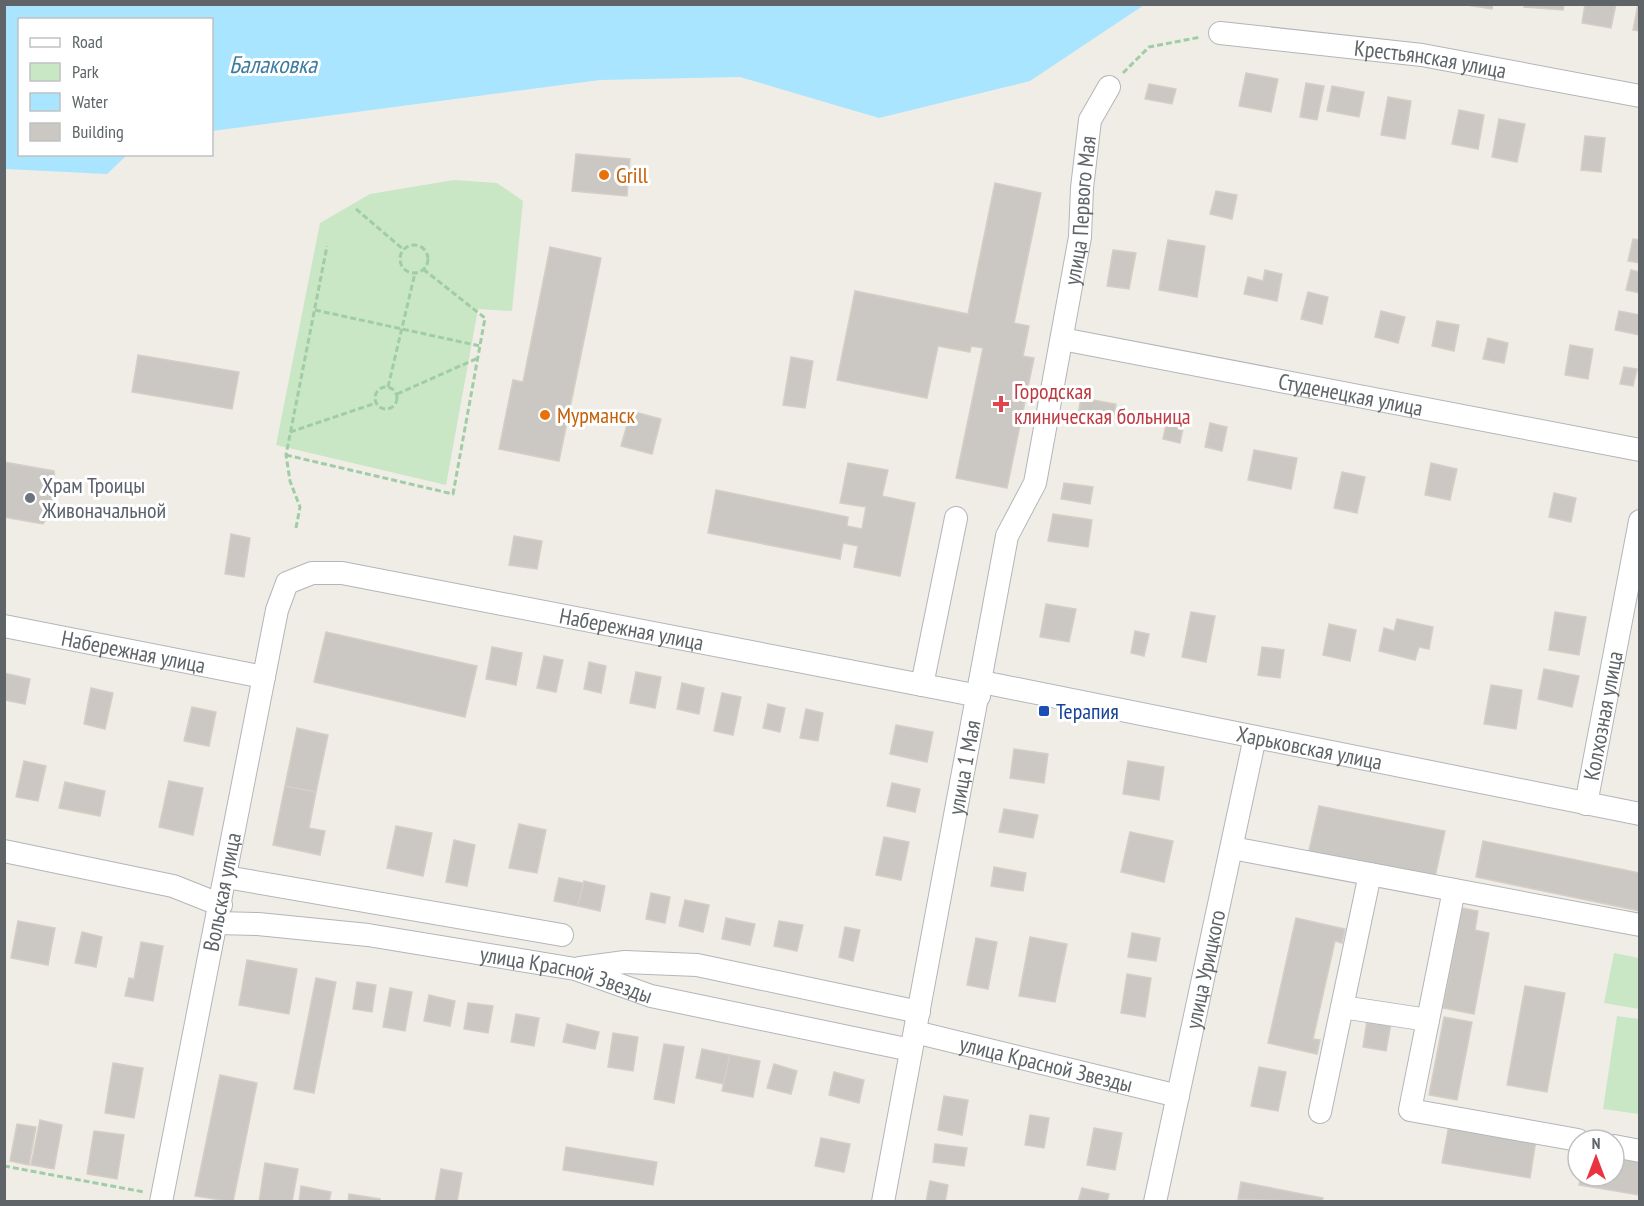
<svg xmlns="http://www.w3.org/2000/svg" width="1644" height="1206" viewBox="0 0 1644 1206" font-family="'PT Sans Narrow',sans-serif">
  <style>
    .green { fill: #c9e7c4 }
    .water { fill: #a9e5ff }
    .building { fill: #cbc8c3; stroke: #d5cec5; stroke-width: 1.5 }
    .lines { fill: none; stroke-linecap: round; stroke-linejoin: round }
    .minor-casing { stroke: #b2b6b9; stroke-width: 24 }
    .path { stroke: #a0cda6; stroke-width: 3; stroke-dasharray: 6 3; stroke-linecap: butt }
    .minor { stroke: #fff; stroke-width: 22 }
    .food-dot { fill: #e8710a; stroke: #fff; stroke-width: 2 }
    .health-dot { fill: #e0444e; stroke: #fff; stroke-width: 2 }
    .worship-dot { fill: #6b7280; stroke: #fff; stroke-width: 2 }
    .transit-dot { fill: #1a4fb4; stroke: #fff; stroke-width: 2 }
    .labels { text-anchor: middle; dominant-baseline: central; stroke-width: 6; stroke-linejoin: round; paint-order: stroke }
    .street-label { font-size: 22px; fill: #5e6467; stroke: #fff }
    .food-label { font-size: 22px; fill: #c56008; stroke: #fff; text-anchor: start }
    .health-label { font-size: 22px; fill: #be3a42; stroke: #fff; text-anchor: start }
    .worship-label { font-size: 22px; fill: #5b616d; stroke: #fff; text-anchor: start }
    .transit-label { font-size: 22px; fill: #164399; stroke: #fff; text-anchor: start }
    .water-label { font-size: 24px; font-style: italic; fill: #3e7ca0; stroke: #fff }
  </style>
  <rect width="100%" height="100%" fill="#f0ede7"/>
  <g class="green">
    <polygon points="454,180 497,183 523,201 512,311 478,309 446,485 276,445 320,223 370,194"/>
    <polygon points="1614,953 1639,958 1639,1009 1604,1003"/>
    <polygon points="1617,1016 1639,1019 1639,1114 1603,1109"/>
  </g>
  <polygon class="water" points="4,5 5,4 1144,5 1030,81 879,118 740,77 600,80 212,131 212,20 20,20 20,154 127,155 107,174 5,169"/>
  <g class="building">
    <polygon points="1460,4 1493,4 1492,9"/>
    <polygon points="1524,4 1564,4 1563,10 1524,7"/>
    <polygon points="1585,4 1616,4 1611,28 1582,23"/>
    <polygon points="1638,4 1640,4 1640,31 1633,30"/>
    <polygon points="1246,73 1278,79 1271,112 1239,106"/>
    <polygon points="1306,83 1324,86 1317,120 1300,117"/>
    <polygon points="1149,84 1176,89 1172,104 1145,99"/>
    <polygon points="1332,86 1364,92 1359,117 1327,111"/>
    <polygon points="1388,97 1411,101 1405,139 1381,135"/>
    <polygon points="1459,110 1484,115 1478,149 1452,144"/>
    <polygon points="1499,119 1525,124 1517,162 1492,157"/>
    <polygon points="1585,136 1605,138 1601,172 1581,170"/>
    <polygon points="576,154 630,159 627,196 572,191"/>
    <polygon points="995,183 1041,193 1014,323 1029,326 1023,356 1034,358 1007,488 956,478 983,348 971,346 970,352 938,346 927,398 837,380 855,291 968,314"/>
    <polygon points="1216,191 1237,195 1232,219 1210,214"/>
    <polygon points="1633,239 1640,240 1640,263 1628,261"/>
    <polygon points="1168,240 1205,246 1197,297 1159,290"/>
    <polygon points="550,247 601,258 559,461 499,449 513,380 523,382"/>
    <polygon points="1113,250 1136,253 1129,289 1107,286"/>
    <polygon points="1265,270 1282,274 1277,301 1244,294 1248,277 1263,281"/>
    <polygon points="1631,270 1640,272 1640,293 1626,290"/>
    <polygon points="1308,292 1328,297 1322,324 1301,319"/>
    <polygon points="1381,311 1405,317 1398,343 1375,337"/>
    <polygon points="1619,311 1640,315 1640,335 1615,330"/>
    <polygon points="1437,321 1459,325 1454,351 1432,346"/>
    <polygon points="1488,338 1508,343 1504,363 1483,359"/>
    <polygon points="1570,345 1593,349 1588,379 1565,375"/>
    <polygon points="138,355 239,372 232,409 132,392"/>
    <polygon points="791,357 813,361 805,408 783,405"/>
    <polygon points="1624,367 1637,369 1633,386 1620,384"/>
    <polygon points="1081,398 1116,404 1113,422 1078,415"/>
    <polygon points="631,411 661,419 652,454 621,446"/>
    <polygon points="1168,415 1185,419 1180,443 1163,439"/>
    <polygon points="1210,423 1227,427 1222,451 1205,447"/>
    <polygon points="1254,450 1297,458 1291,489 1248,480"/>
    <polygon points="4,462 54,471 56,489 53,507 43,524 4,517"/>
    <polygon points="848,463 888,470 882,496 915,503 900,576 854,567 858,546 843,543 840,559 708,533 716,490 848,517 847,526 862,529 866,507 840,503"/>
    <polygon points="1431,463 1457,469 1450,500 1425,495"/>
    <polygon points="1342,472 1365,477 1357,513 1334,508"/>
    <polygon points="1064,483 1093,487 1090,504 1061,499"/>
    <polygon points="1554,493 1576,498 1571,522 1549,517"/>
    <polygon points="1053,514 1092,520 1088,547 1048,541"/>
    <polygon points="231,534 250,538 244,577 225,574"/>
    <polygon points="514,536 542,541 537,569 509,565"/>
    <polygon points="1046,604 1076,609 1069,642 1040,637"/>
    <polygon points="1191,612 1215,616 1206,662 1182,657"/>
    <polygon points="1555,612 1586,617 1579,655 1549,650"/>
    <polygon points="1397,619 1433,627 1429,649 1419,647 1415,660 1379,651 1384,628 1394,631"/>
    <polygon points="1329,624 1356,630 1350,661 1323,655"/>
    <polygon points="1135,631 1149,634 1144,656 1131,653"/>
    <polygon points="326,632 477,666 465,717 314,682"/>
    <polygon points="492,647 522,653 516,685 486,679"/>
    <polygon points="1262,647 1284,650 1280,678 1258,675"/>
    <polygon points="544,656 563,660 556,692 537,688"/>
    <polygon points="589,662 606,666 601,693 584,689"/>
    <polygon points="1544,669 1579,676 1572,707 1538,699"/>
    <polygon points="636,672 661,677 655,708 630,703"/>
    <polygon points="4,673 30,679 25,704 4,700"/>
    <polygon points="682,683 704,688 699,714 677,709"/>
    <polygon points="1491,685 1522,690 1516,729 1484,724"/>
    <polygon points="91,688 113,693 105,729 84,724"/>
    <polygon points="722,693 741,697 733,735 714,731"/>
    <polygon points="768,704 785,708 780,732 763,728"/>
    <polygon points="192,707 216,712 209,746 184,741"/>
    <polygon points="806,709 823,713 818,741 800,738"/>
    <polygon points="896,725 933,732 927,762 890,754"/>
    <polygon points="297,728 328,735 316,792 285,786"/>
    <polygon points="1014,749 1048,754 1044,783 1010,778"/>
    <polygon points="24,761 46,766 38,801 16,797"/>
    <polygon points="1128,761 1164,767 1159,800 1123,794"/>
    <polygon points="169,781 203,788 193,835 159,827"/>
    <polygon points="65,782 105,791 100,816 59,808"/>
    <polygon points="892,783 920,789 915,812 887,806"/>
    <polygon points="285,786 316,792 309,828 325,831 320,855 273,845"/>
    <polygon points="1319,806 1445,831 1435,877 1309,851"/>
    <polygon points="1004,809 1038,815 1033,838 999,832"/>
    <polygon points="519,824 546,830 537,873 509,868"/>
    <polygon points="396,826 432,833 423,876 387,868"/>
    <polygon points="1130,832 1173,841 1164,882 1121,872"/>
    <polygon points="884,837 909,842 901,880 876,875"/>
    <polygon points="454,840 475,845 467,886 446,882"/>
    <polygon points="1483,841 1640,873 1640,911 1476,877"/>
    <polygon points="994,867 1026,873 1023,891 991,886"/>
    <polygon points="559,878 583,883 578,906 554,901"/>
    <polygon points="584,881 605,886 600,911 578,906"/>
    <polygon points="651,893 670,897 665,923 646,919"/>
    <polygon points="685,900 709,905 703,932 679,926"/>
    <polygon points="1462,908 1478,911 1475,930 1489,933 1474,1014 1443,1008"/>
    <polygon points="726,918 755,924 750,945 722,939"/>
    <polygon points="1296,918 1345,929 1342,943 1335,941 1313,1039 1320,1040 1317,1054 1268,1043"/>
    <polygon points="18,921 55,928 48,965 11,958"/>
    <polygon points="779,921 803,925 797,951 774,946"/>
    <polygon points="845,927 860,930 853,961 839,957"/>
    <polygon points="82,932 102,937 96,967 75,963"/>
    <polygon points="1132,933 1160,938 1156,961 1128,957"/>
    <polygon points="1030,937 1067,944 1055,1002 1019,996"/>
    <polygon points="976,938 997,942 988,989 967,985"/>
    <polygon points="141,942 163,946 153,1001 125,996 129,978 134,979"/>
    <polygon points="247,960 297,969 289,1014 239,1005"/>
    <polygon points="1127,974 1151,978 1145,1017 1121,1013"/>
    <polygon points="316,978 336,982 314,1093 294,1089"/>
    <polygon points="357,982 376,985 372,1012 353,1009"/>
    <polygon points="1525,986 1565,993 1547,1092 1507,1085"/>
    <polygon points="390,988 412,992 405,1031 383,1027"/>
    <polygon points="429,995 455,1001 450,1026 424,1021"/>
    <polygon points="468,1003 493,1006 488,1033 464,1029"/>
    <polygon points="516,1014 539,1018 534,1046 511,1042"/>
    <polygon points="1368,1014 1392,1018 1386,1051 1363,1047"/>
    <polygon points="1444,1017 1472,1022 1457,1100 1429,1095"/>
    <polygon points="567,1024 599,1032 595,1049 563,1042"/>
    <polygon points="613,1033 638,1037 633,1071 608,1067"/>
    <polygon points="664,1044 684,1047 674,1103 654,1099"/>
    <polygon points="702,1049 730,1055 724,1084 696,1078"/>
    <polygon points="730,1055 760,1061 753,1097 722,1091"/>
    <polygon points="113,1063 143,1068 134,1118 105,1113"/>
    <polygon points="774,1064 797,1071 791,1094 767,1088"/>
    <polygon points="1259,1067 1286,1072 1278,1111 1251,1106"/>
    <polygon points="834,1072 864,1080 859,1103 829,1095"/>
    <polygon points="220,1075 257,1083 233,1202 195,1196"/>
    <polygon points="944,1096 968,1100 962,1135 938,1130"/>
    <polygon points="1030,1115 1049,1118 1044,1148 1025,1145"/>
    <polygon points="40,1120 62,1125 54,1169 31,1165"/>
    <polygon points="17,1124 36,1127 29,1165 10,1161"/>
    <polygon points="1449,1125 1536,1140 1530,1178 1442,1163"/>
    <polygon points="1094,1128 1122,1133 1115,1170 1087,1165"/>
    <polygon points="94,1131 124,1135 117,1179 87,1174"/>
    <polygon points="821,1138 850,1144 844,1172 815,1166"/>
    <polygon points="935,1144 967,1148 964,1166 933,1162"/>
    <polygon points="566,1147 657,1162 653,1185 563,1170"/>
    <polygon points="1614,1155 1640,1160 1640,1195 1579,1185 1581,1176 1614,1176"/>
    <polygon points="265,1163 298,1169 292,1202 259,1202"/>
    <polygon points="441,1169 462,1173 457,1202 435,1202"/>
    <polygon points="930,1181 948,1185 945,1202 926,1202"/>
    <polygon points="1241,1182 1323,1198 1322,1202 1238,1199"/>
    <polygon points="301,1186 331,1192 329,1202 299,1202"/>
    <polygon points="1082,1188 1109,1194 1107,1202 1078,1202"/>
    <polygon points="349,1194 380,1199 380,1202 348,1202"/>
  </g>
  <g class="lines">
    <defs>
      <g id="minor">
        <path id="s1" d="M 1220,33 L 1422,55 L 1640,96"/>
        <path id="s2" d="M 1062,339 L 1640,450"/>
        <path id="s3" d="M 4,626 L 264,677"/>
        <path id="s4" d="M 982,682 L 1640,814"/>
        <polyline points="922,685 956,518"/>
        <path id="s5" d="M 1586,804 L 1640,521"/>
        <polyline points="1232,848 1640,925"/>
        <polyline points="4,851 173,886 221,905"/>
        <polyline points="226,877 562,935"/>
        <polyline points="1454,890 1410,1110 1578,1140"/>
        <path id="s6" d="M 217,923 L 258,924 L 368,935 L 575,969 L 651,996 L 911,1050"/>
        <polyline points="580,968 625,962 697,965 919,1012"/>
        <polyline points="1342,1007 1370,874"/>
        <path id="s7" d="M 915,1032 L 1178,1096"/>
        <polyline points="1320,1112 1342,1007 1428,1020"/>
        <polyline points="1614,1146 1640,1151"/>
        <path id="s8" d="M 161,1202 L 277,610 L 287,583 L 312,573 L 342,573 L 979,696"/>
        <path id="s9" d="M 883,1202 L 1007,536 L 1035,483 L 1080,237 L 1082,188 L 1090,120 L 1109,87"/>
        <path id="s10" d="M 1155,1202 L 1255,737"/>
      </g>
    </defs>
    <use href="#minor" class="minor-casing"/>
    <g class="path">
      <polyline points="1123,73 1149,47 1201,37"/>
      <polyline points="356,209 404,250"/>
      <circle cx="414" cy="259" r="14"/>
      <polyline points="315,310 480,346"/>
      <circle cx="386" cy="398" r="11"/>
      <polyline points="388,387 415,273"/>
      <polyline points="397,394 478,358"/>
      <polyline points="290,432 376,403"/>
      <polyline points="286,455 453,494 485,318 423,269"/>
      <polyline points="296,528 300,507 290,481 286,455 327,246"/>
      <polyline points="4,1166 144,1192"/>
    </g>
    <use href="#minor" class="minor"/>
  </g>
  <g class="food-dot">
    <circle cx="604" cy="175" r="6"/>
    <circle cx="545" cy="415" r="6"/>
  </g>
  <path class="health-dot" d="M998 395h6v6h6v6h-6v6h-6v-6h-6v-6h6z"/>
  <circle class="worship-dot" cx="30" cy="498" r="6"/>
  <rect class="transit-dot" x="1038" y="705" width="12" height="12" rx="3"/>
  <g class="labels">
    <g class="street-label">
      <text stroke="none"><textPath href="#s1" startOffset="212">Крестьянская улица</textPath></text>
      <text stroke="none"><textPath href="#s9" startOffset="1014">улица Первого Мая</textPath></text>
      <text stroke="none"><textPath href="#s2" startOffset="294">Студенецкая улица</textPath></text>
      <text stroke="none"><textPath href="#s8" startOffset="984">Набережная улица</textPath></text>
      <text stroke="none"><textPath href="#s3" startOffset="132">Набережная улица</textPath></text>
      <text stroke="none"><textPath href="#s5" startOffset="90">Колхозная улица</textPath></text>
      <text stroke="none"><textPath href="#s4" startOffset="334">Харьковская улица</textPath></text>
      <text stroke="none"><textPath href="#s9" startOffset="442">улица 1 Мая</textPath></text>
      <text stroke="none"><textPath href="#s8" startOffset="316">Вольская улица</textPath></text>
      <text stroke="none"><textPath href="#s10" startOffset="238">улица Урицкого</textPath></text>
      <text stroke="none"><textPath href="#s6" startOffset="354">улица Красной Звезды</textPath></text>
      <text stroke="none"><textPath href="#s7" startOffset="135">улица Красной Звезды</textPath></text>
    </g>
    <g class="food-label">
      <text x="616" y="175">Grill</text>
      <text x="557" y="415">Мурманск</text>
    </g>
    <g class="health-label">
      <text x="1014" y="391">Городская<tspan x="1014" dy="25">клиническая больница</tspan></text>
    </g>
    <g class="worship-label">
      <text x="42" y="485">Храм Троицы<tspan x="42" dy="25">Живоначальной</tspan></text>
    </g>
    <g class="transit-label">
      <text x="1056" y="711">Терапия</text>
    </g>
    <g class="water-label">
      <text x="273" y="64">Балаковка</text>
    </g>
  </g>
  <rect width="1644" height="1206" fill="none" stroke="#5e6467" stroke-width="12"/>
  <rect x="18" y="18" width="195" height="138" fill="#ffffff" stroke="#bfc1c2" stroke-width="1.5"/>
  <rect x="30" y="38" width="30" height="9" fill="#ffffff" stroke="#bfc1c2" stroke-width="1.5"/>
  <text x="72" y="48" font-size="18" fill="#5e6467">Road</text>
  <rect x="30" y="63" width="30" height="18" fill="#c9e7c4" stroke="#bfc1c2" stroke-width="1.5"/>
  <text x="72" y="78" font-size="18" fill="#5e6467">Park</text>
  <rect x="30" y="93" width="30" height="18" fill="#a9e5ff" stroke="#bfc1c2" stroke-width="1.5"/>
  <text x="72" y="108" font-size="18" fill="#5e6467">Water</text>
  <rect x="30" y="123" width="30" height="18" fill="#cbc8c3" stroke="#bfc1c2" stroke-width="1.5"/>
  <text x="72" y="138" font-size="18" fill="#5e6467">Building</text>
  <g transform="translate(1596 1158)"><circle r="28" fill="#ffffff" stroke="#bfc1c2" stroke-width="1.5"/>
  <path d="M0-4.5L10 22L0 15L-10 22Z" fill="#e93440"/>
  <text y="-9" font-size="16" font-weight="bold" text-anchor="middle" fill="#5e6467">N</text>
  </g>
</svg>
